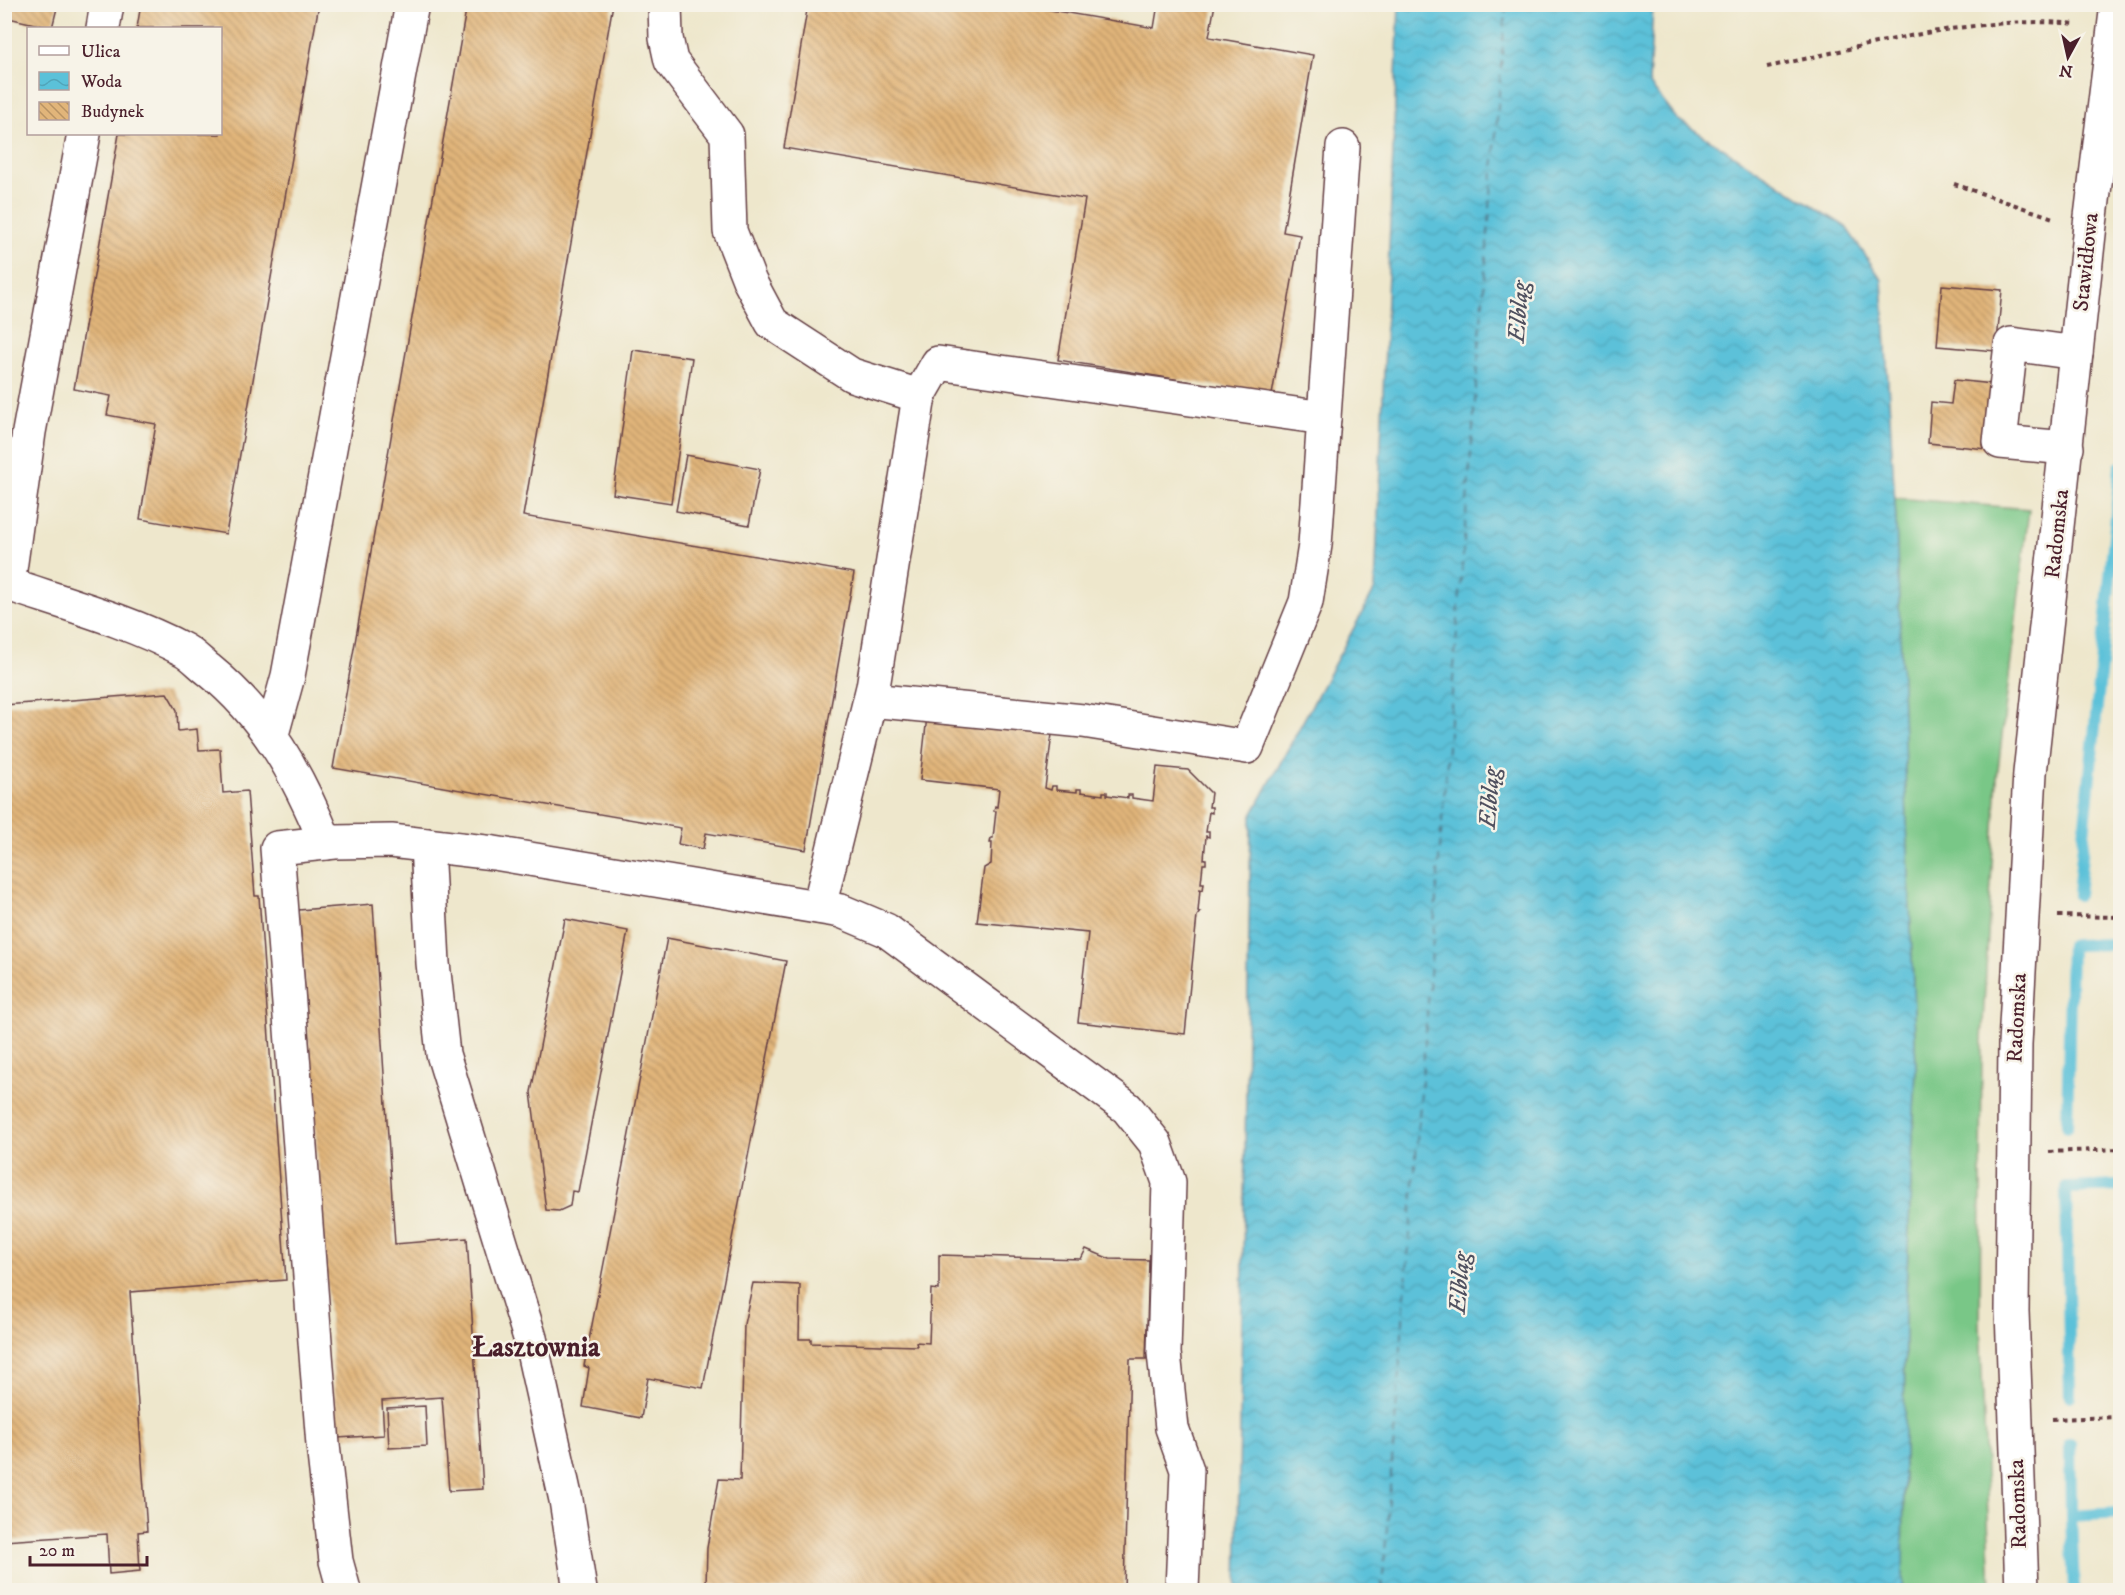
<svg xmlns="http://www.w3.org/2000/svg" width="2125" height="1595" viewBox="0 0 2125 1595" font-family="'IM FELL DW Pica',serif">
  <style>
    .grass { fill: #79c787; stroke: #627359; stroke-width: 1.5 }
    .water { fill: url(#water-waves); stroke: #527082; stroke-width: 1.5 }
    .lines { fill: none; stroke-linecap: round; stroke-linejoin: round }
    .stream { stroke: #5bc1d9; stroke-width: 12 }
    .ferry { stroke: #4f505f; stroke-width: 1.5; stroke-dasharray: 8 6; stroke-linecap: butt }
    .building { fill: url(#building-back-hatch) }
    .minor-casing { stroke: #633d43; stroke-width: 36 }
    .path { stroke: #633d43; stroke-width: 4; stroke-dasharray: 4.5 4.5; stroke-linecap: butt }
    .minor { stroke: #fff; stroke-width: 33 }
    .labels { text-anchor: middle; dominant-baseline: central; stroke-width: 5; stroke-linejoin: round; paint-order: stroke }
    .street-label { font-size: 22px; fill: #4a1f2b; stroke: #f7f3e8 }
    .water-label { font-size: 24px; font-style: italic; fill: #4f505f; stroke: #f7f3e8 }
    .district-label { font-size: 28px; font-weight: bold; fill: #4a1f2b; stroke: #f7f3e8 }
  </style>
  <defs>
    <pattern id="water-waves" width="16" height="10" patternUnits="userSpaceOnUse" patternTransform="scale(1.5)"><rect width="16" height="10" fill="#5bc1d9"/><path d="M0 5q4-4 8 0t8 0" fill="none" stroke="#51a5ba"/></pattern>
    <pattern id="building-back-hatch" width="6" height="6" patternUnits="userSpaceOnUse" patternTransform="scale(1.5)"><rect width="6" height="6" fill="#e1b57a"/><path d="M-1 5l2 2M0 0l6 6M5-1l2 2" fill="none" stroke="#b89364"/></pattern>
  </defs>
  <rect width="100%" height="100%" fill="#f7f3e8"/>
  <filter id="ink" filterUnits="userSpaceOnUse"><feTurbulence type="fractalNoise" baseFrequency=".0167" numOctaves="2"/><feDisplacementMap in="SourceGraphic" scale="12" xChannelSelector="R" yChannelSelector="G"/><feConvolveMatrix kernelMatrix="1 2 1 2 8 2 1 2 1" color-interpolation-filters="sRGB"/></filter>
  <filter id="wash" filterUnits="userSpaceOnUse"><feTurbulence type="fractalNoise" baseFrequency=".008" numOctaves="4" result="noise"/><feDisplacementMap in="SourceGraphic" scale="24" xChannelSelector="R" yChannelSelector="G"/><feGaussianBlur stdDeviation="1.35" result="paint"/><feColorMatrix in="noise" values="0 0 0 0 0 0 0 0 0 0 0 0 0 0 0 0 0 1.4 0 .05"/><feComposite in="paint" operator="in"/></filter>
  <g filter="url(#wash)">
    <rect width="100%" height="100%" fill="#eee7cc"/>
    <polygon class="grass" points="1895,498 2029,509 1997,778 1982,1040 1980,1324 1991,1590 1903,1590 1905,1317 1916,1068"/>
    <polygon class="water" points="1399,5 1653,5 1649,83 1677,119 1846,227 1882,280 1896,520 1916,1068 1905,1317 1903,1590 1237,1590 1251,817 1375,589"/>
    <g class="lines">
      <g class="stream">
        <polyline points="2116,517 2120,467"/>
        <polyline points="2078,895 2116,517 2120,517"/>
        <polyline points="2067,1127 2071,945 2120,944"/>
        <polyline points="2070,1396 2066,1188 2120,1186"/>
        <polyline points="2070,1443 2071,1516"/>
        <polyline points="2074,1590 2071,1516 2120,1513"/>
      </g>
      <polyline class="ferry" points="1382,1590 1506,4"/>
    </g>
    <g id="blocks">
      <g class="building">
        <polygon points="4,4 58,4 52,28 4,17"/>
        <polygon points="141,4 319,4 226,534 140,519 156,424 107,415 111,396 74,389 119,134 220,134 220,28 137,28"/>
        <polygon points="467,4 613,4 523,516 854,573 806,850 706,833 703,849 678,844 681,828 333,768"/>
        <polygon points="808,4 1016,4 1154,28 1158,4 1215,4 1209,37 1313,55 1283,232 1300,235 1272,395 1058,360 1085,199 784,148"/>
        <polygon points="1942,285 2002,290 1996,351 1937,346"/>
        <polygon points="633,350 692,358 671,503 613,494"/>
        <polygon points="1954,380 1993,384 1986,449 1928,443 1931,402 1951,404"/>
        <polygon points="686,455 760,469 749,525 676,511"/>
        <polygon points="167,693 177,710 178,731 197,729 199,750 220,749 223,793 247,791 255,896 259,896 286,1280 130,1292 147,1531 138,1532 140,1571 109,1574 107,1534 4,1541 4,705"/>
        <polygon points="927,716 1052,734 1045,788 1051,790 1052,786 1056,786 1056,790 1077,792 1077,789 1081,789 1081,792 1103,795 1103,792 1107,792 1107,795 1128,798 1128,795 1132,795 1132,798 1153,801 1157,767 1188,770 1211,793 1209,807 1212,807 1212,813 1209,812 1206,832 1209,832 1209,837 1206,836 1204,859 1206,859 1206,864 1203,864 1201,883 1204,883 1203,890 1200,889 1198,912 1200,912 1197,916 1185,1034 1078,1022 1088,933 977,922 984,868 991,864 992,843 990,843 991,838 993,838 996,811 994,811 995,806 997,807 999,789 920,780"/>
        <polygon points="373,904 395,1244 467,1238 483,1489 449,1491 442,1397 382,1401 384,1435 338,1438 299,910"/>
        <polygon points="565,919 628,931 578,1192 572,1191 570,1206 559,1211 546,1210 531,1092"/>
        <polygon points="667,938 786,961 703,1388 648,1378 641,1418 583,1407 589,1368 584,1366"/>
        <polygon points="1086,1249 1110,1259 1149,1260 1146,1359 1130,1359 1124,1590 737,1590 737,1585 706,1585 707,1548 719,1479 740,1480 744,1324 753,1283 800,1285 799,1339 811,1339 811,1343 917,1346 916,1342 929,1343 931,1289 939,1290 939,1255 1081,1259"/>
        <polygon points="425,1406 427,1446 389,1448 387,1408"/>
      </g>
    </g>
  </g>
  <g filter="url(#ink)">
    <use href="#blocks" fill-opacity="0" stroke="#633d43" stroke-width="1.5"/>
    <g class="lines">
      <defs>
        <g id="minor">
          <polyline points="665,4 666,38 671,61 727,135 730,231 750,282 772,323 852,375 919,396 873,687 819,907"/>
          <polyline points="103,28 107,4"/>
          <polyline points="919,396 938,363 1324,418"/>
          <polyline points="2067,448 2000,442 2011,344 2076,353"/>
          <polyline points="8,584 29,432 84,134"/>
          <path d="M 4,585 L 8,584 C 64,603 132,622 184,650 C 193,655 201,664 209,670 C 267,717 298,775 326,843"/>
          <polyline points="870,700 1083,721 1247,747 1306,602 1315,545 1343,147"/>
          <polyline points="272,734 288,676 412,4"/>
          <polyline points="427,845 433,963 443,1054 530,1338 566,1500 580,1590"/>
          <polyline points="344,1590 336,1561 323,1445 277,848 335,842 391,841 494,853 841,911 886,930 1127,1108 1155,1143 1169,1182 1164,1353 1172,1428 1187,1470 1182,1590"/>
          <polyline points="2022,1590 2012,1311 2015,1044 2030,773 2090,225 2117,4"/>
        </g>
      </defs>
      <use href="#minor" class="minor-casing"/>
      <g class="path">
        <path d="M 1767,67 C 1869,46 1973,14 2077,24"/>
        <polyline points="1954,184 2056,219"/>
        <polyline points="2058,916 2120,917"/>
        <polyline points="2049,1152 2120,1149"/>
        <polyline points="2052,1419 2120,1417"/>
      </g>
      <use href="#minor" class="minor"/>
    </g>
  </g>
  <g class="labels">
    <g class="street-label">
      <text transform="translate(2086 262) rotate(-84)">Stawidłowa</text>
      <text transform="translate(2057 534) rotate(-84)">Radomska</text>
      <text transform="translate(2017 1018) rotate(-87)">Radomska</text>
      <text transform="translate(2018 1504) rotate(-92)">Radomska</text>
    </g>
    <g class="water-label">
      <text transform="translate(1519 312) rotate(-86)">Elbląg</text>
      <text transform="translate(1490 798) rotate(-86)">Elbląg</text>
      <text transform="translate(1460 1283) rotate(-86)">Elbląg</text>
    </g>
    <g class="district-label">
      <text x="536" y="1347">Łasztownia</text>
    </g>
  </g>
  <rect width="2125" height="1595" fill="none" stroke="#f7f3e8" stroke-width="24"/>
  <rect x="27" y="27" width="195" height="108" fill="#f7f3e8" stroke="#b29e9c" stroke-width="1.5"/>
  <rect x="39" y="46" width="30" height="9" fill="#ffffff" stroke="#b29e9c" stroke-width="1.5"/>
  <text x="81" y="57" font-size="18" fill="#4a1f2b">Ulica</text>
  <rect x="39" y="72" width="30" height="18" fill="url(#water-waves)" stroke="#b29e9c" stroke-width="1.5"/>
  <text x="81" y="87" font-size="18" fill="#4a1f2b">Woda</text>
  <rect x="39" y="102" width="30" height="18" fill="url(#building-back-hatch)" stroke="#b29e9c" stroke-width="1.5"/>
  <text x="81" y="117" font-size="18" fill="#4a1f2b">Budynek</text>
  <g transform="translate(2068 57) rotate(188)" stroke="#f7f3e8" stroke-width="4.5" paint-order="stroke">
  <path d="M0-4.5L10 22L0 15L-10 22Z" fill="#4a1f2b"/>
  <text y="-9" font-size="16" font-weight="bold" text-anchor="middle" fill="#4a1f2b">N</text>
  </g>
  <path d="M30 1556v9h117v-9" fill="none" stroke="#4a1f2b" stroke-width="3"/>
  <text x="39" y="1556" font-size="18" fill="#4a1f2b" stroke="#f7f3e8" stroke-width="4.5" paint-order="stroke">20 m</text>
</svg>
